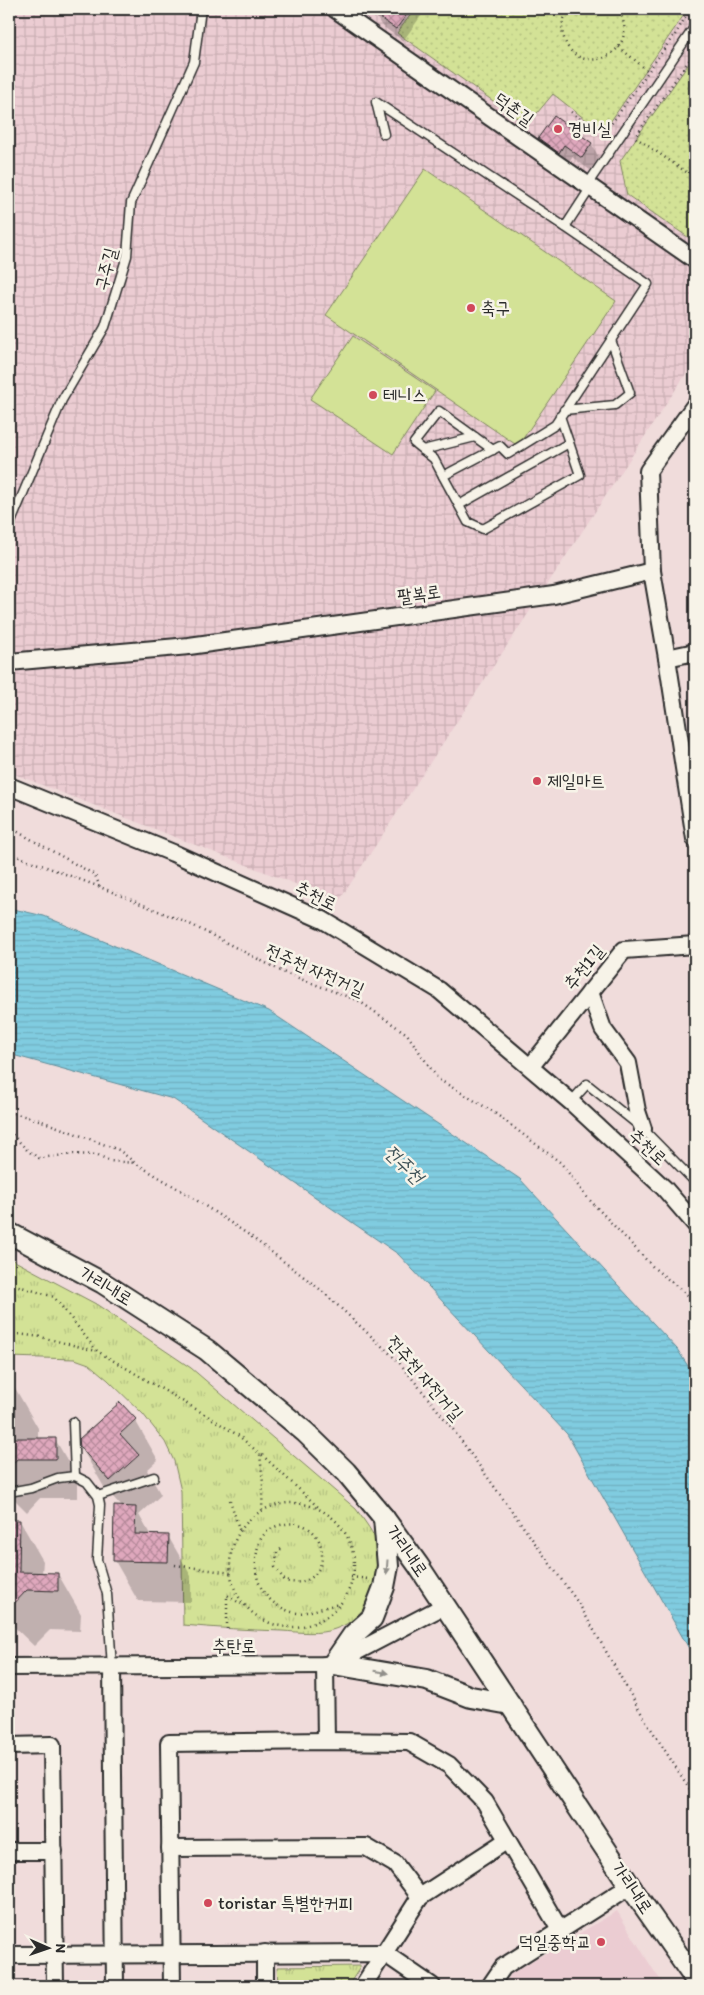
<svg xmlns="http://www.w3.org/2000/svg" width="704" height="1995" viewBox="0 0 704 1995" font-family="Itim,'Poor Story',sans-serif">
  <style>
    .built { fill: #ebccd2 }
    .industrial { fill: url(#industrial-grid) }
    .grass { fill: url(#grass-tufts); stroke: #7f8660 }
    .garden { fill: url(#garden-dots); stroke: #7f8660 }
    .pitch { fill: #d3e296; stroke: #7f8660 }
    .water { fill: url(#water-rules); stroke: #5e8c98 }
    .shadow { fill: #0003 }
    .building { fill: url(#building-cross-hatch); stroke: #2b2b2b }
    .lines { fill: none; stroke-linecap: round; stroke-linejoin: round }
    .service-casing { stroke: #2b2b2b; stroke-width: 11 }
    .minor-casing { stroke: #2b2b2b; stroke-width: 20 }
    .tertiary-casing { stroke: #2b2b2b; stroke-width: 24 }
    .path { stroke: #2b2b2b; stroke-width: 2.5; stroke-dasharray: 1 4; stroke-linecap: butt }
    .service { stroke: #f7f3e8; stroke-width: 8 }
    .minor { stroke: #f7f3e8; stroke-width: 16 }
    .tertiary { stroke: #f7f3e8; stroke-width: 20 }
    .oneway { fill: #918f8a }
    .poi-dot { fill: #d1495b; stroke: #f7f3e8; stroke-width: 2 }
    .labels { text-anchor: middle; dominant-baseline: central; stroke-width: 5; stroke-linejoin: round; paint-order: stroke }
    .street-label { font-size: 18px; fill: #2b2b2b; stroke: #f7f3e8 }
    .poi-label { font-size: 18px; fill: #2b2b2b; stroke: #f7f3e8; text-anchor: start }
    .water-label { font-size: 19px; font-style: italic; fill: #405358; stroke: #f7f3e8 }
  </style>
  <defs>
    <pattern id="industrial-grid" width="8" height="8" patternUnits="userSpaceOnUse" patternTransform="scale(1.25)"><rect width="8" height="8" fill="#ebccd2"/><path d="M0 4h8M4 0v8" fill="none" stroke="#caafb4"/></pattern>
    <pattern id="grass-tufts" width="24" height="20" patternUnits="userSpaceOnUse" patternTransform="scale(1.25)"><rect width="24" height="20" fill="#d3e296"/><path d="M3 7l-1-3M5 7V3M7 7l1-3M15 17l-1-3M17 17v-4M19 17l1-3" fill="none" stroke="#b5c281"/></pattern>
    <pattern id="garden-dots" width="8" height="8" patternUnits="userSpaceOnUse" patternTransform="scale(1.25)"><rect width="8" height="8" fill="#d3e296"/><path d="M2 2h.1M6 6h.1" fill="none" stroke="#b5c281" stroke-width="1.8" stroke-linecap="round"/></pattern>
    <pattern id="water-rules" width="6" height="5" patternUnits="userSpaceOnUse" patternTransform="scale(1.25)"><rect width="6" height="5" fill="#80cce0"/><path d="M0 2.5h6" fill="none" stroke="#6fafc0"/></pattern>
    <pattern id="building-cross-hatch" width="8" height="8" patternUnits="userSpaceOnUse" patternTransform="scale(1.25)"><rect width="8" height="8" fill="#dfa8bd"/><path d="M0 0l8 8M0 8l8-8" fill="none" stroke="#b5899a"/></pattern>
  </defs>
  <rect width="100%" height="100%" fill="#f0dcdb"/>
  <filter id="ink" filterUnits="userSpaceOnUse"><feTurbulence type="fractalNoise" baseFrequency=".02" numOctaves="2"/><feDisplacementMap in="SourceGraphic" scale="10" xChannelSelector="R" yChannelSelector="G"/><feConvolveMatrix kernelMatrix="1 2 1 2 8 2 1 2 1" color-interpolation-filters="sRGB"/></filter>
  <g filter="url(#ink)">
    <polygon class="built" points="617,1911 656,1974 666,1986 503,1986 511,1974"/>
    <polygon class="industrial" points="9,9 695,9 695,360 339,901 9,772"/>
    <g class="grass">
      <path d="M 9,1258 L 96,1304 L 191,1368 L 356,1509 C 376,1537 385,1547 375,1582 C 369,1605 358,1621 335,1629 C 319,1635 299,1632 282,1631 C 249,1630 216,1628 183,1625 L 181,1491 L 174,1461 L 165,1442 L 143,1414 L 108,1380 L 89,1364 L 75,1359 L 9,1357 Z"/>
      <polygon points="361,1966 348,1986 278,1986 277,1967"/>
    </g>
    <g class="garden">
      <polygon points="415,9 688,9 606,128 594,126 553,94 527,125 397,33"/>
      <polygon points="695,55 695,242 627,195 620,161"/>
    </g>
    <g class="pitch">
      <polygon points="425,169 616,301 518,446 326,315"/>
      <polygon points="353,336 435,391 393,454 310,399"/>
    </g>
    <polygon class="water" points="9,908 44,916 269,1011 520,1179 677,1349 695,1377 695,1659 567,1434 398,1254 173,1099 9,1054"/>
    <g class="shadow">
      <polygon points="377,9 426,9 403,41 381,25 374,13"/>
      <polygon points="554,118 591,144 599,157 590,170 572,157 567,165 547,151 540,139"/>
      <polygon points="9,1388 15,1388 38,1428 38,1439 55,1439 78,1479 78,1498 40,1498 27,1512 9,1494"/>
      <polygon points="135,1420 158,1460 147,1470 161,1495 139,1515 151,1536 168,1536 191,1576 191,1602 138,1601 115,1561 115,1508 123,1508 104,1487 81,1447"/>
      <polygon points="9,1521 20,1521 43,1561 42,1574 58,1574 81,1614 80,1631 50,1630 34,1646 9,1622"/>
    </g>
    <g class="building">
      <polygon points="367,9 411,9 396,29"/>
      <polygon points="554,116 592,143 582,158 564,145 559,153 538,138"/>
      <polygon points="120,1402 136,1419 120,1434 139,1455 110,1481 80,1447 79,1439"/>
      <polygon points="9,1438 56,1438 56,1459 17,1459 9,1468"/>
      <polygon points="114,1506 136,1507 135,1534 169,1535 168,1562 113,1561"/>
      <polygon points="9,1520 20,1520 19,1572 58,1573 58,1591 27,1590 9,1609"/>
    </g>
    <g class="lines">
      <defs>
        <g id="service">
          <polyline points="384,134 376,102 565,227 648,284 555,425 508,454 500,446 443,476 468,522 483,529 580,475 560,416"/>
          <polyline points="587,185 695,26"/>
          <polyline points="565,227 591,187"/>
          <polyline points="564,410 615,405 630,393 611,340"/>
          <polyline points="423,450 475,437"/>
          <polyline points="443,476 434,459 414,443 439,411 493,450"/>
          <polyline points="459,505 569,443"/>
          <polyline points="9,527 62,400 105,327 127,256 131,203 194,62 201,9"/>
          <polyline points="571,1102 587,1084 643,1129 695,1182"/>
          <polyline points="73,1422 75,1476"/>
          <polyline points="9,1492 31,1488 58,1478 75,1476 87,1482 98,1496 100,1505 97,1560 107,1594 112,1667"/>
          <polyline points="98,1496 154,1477"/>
        </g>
        <g id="minor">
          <polyline points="335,9 695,260"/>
          <polyline points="695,405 648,471 652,571 667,658 695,839"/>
          <polyline points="667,658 695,652"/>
          <polyline points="9,662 189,646 554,595 652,571"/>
          <polyline points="9,786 173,853 323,920 439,990 571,1102 664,1188 695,1224"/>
          <polyline points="590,992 603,1029 628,1063 637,1111 643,1129"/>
          <polyline points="531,1066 624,950 695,945"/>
          <polyline points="325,1665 326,1741"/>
          <polyline points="9,1667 325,1665 333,1664 444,1606"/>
          <polyline points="112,1667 115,1986"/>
          <polyline points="9,1746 52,1745 55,1986"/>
          <polyline points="170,1848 366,1847 395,1864 420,1897"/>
          <polyline points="9,1851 54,1851"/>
          <polyline points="265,1953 265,1986"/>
          <polyline points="9,1955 384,1953 432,1986"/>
          <polyline points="172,1986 169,1743 326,1741 409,1742 449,1765 485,1802 560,1930"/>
          <polyline points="363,1986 420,1897 506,1841"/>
          <polyline points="490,1986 503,1967 630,1886"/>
        </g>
        <g id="tertiary">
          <polyline points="9,1233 103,1283 207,1350 305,1432 346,1472 384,1518 418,1565 630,1886 695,1979"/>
          <polyline points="384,1518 388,1566 384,1587 372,1618 353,1635 333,1664 427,1680 471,1697 510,1704"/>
        </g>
      </defs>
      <use href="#service" class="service-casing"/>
      <use href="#minor" class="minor-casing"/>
      <use href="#tertiary" class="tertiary-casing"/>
      <g class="path">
        <path d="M 569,9 C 563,18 560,28 564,38 C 577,81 645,54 618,9"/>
        <polyline points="675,35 690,9"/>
        <polyline points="619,47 648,71"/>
        <polyline points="695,52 635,137 695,178"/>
        <polyline points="571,112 594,129 607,130 674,35"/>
        <polyline points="9,827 95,875 100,887"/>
        <polyline points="9,853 100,887 192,925 285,973 359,1001 407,1034 438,1079 492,1111 561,1163 585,1195 654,1268 695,1301"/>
        <polyline points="9,1112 39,1120 119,1150 135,1163 187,1194 249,1235 321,1290 398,1361 452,1428 579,1604 644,1718 695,1797"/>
        <polyline points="9,1131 28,1151 39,1158 74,1154 98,1155 110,1161 135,1163"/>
        <polyline points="9,1283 54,1297 97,1351 211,1418 239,1436 260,1454 263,1483 262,1510"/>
        <polyline points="9,1333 41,1337 96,1351"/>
        <polyline points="262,1455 318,1507"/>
        <polyline points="230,1500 240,1532"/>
        <circle cx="292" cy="1565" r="62"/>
        <path d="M 281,1549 L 277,1552 L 275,1567 L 285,1581 C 338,1594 333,1508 277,1526 C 265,1530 258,1540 257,1552 C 253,1574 259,1593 277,1605 C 283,1609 292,1613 299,1613 C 313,1612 326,1606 340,1604"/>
        <polyline points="175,1565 231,1573"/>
        <polyline points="351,1577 369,1579"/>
        <polyline points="227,1629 227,1595 241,1604"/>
      </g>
      <use href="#service" class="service"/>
      <use href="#minor" class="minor"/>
      <use href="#tertiary" class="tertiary"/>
    </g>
    <defs><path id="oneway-solid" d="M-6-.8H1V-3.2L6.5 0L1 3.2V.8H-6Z" transform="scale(1.25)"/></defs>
    <g class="oneway">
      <use href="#oneway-solid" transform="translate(387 1567) rotate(94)"/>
      <use href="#oneway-solid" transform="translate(381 1672) rotate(10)"/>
    </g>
  </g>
  <g class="poi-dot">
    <circle cx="558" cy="129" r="5"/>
    <circle cx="471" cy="308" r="5"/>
    <circle cx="373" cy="395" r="5"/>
    <circle cx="537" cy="781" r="5"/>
    <circle cx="208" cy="1903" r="5"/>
    <circle cx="601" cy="1942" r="5"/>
  </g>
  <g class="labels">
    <g class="street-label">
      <text transform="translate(514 109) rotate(35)">덕촌길</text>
      <text transform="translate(106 269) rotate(-76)">구주길</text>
      <text transform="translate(419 594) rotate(-8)">팔복로</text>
      <text transform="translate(316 896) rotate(26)">추천로</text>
      <text transform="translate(584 967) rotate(-51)">추천1길</text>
      <text transform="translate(315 970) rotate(23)">전주천 자전거길</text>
      <text transform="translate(648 1147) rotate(43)">추천로</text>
      <text transform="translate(106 1286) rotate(31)">가리내로</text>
      <text transform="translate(425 1378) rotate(49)">전주천 자전거길</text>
      <text transform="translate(407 1551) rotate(55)">가리내로</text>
      <text x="234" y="1646">추탄로</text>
      <text transform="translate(632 1888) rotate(56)">가리내로</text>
    </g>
    <g class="poi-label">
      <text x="568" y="129">경비실</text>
      <text x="481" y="308">축구</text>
      <text x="383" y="395">테니스</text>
      <text x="547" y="781">제일마트</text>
      <text x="218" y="1903">toristar 특별한커피</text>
      <text x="591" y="1942" text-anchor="end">덕일중학교</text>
    </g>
    <g class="water-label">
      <text transform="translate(404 1164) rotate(44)">전주천</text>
    </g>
  </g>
  <rect width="704" height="1995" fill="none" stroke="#f7f3e8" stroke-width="30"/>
  <rect x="15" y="15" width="674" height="1965" fill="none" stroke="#2b2b2b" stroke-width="2" filter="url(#ink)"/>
  <g transform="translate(48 1948) rotate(92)" stroke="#f7f3e8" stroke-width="4" paint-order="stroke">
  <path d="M0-4L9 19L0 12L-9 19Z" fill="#2b2b2b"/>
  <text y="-8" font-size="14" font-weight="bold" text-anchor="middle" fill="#2b2b2b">N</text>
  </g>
</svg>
